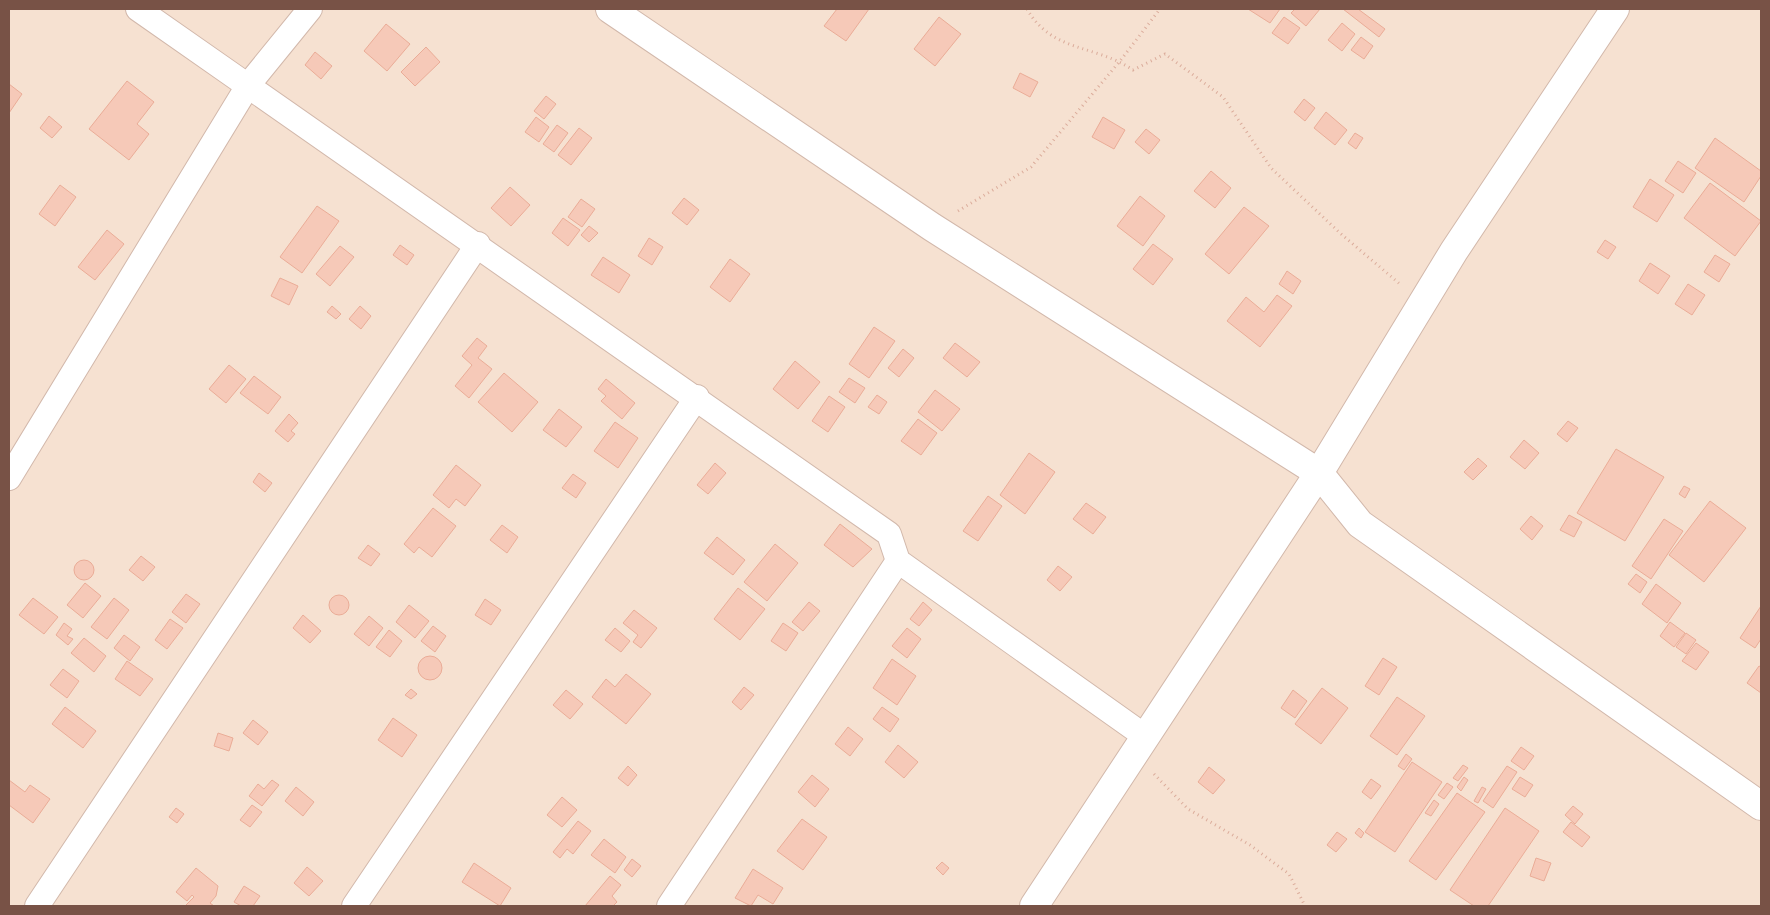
<svg xmlns="http://www.w3.org/2000/svg" width="1770" height="915" viewBox="0 0 1770 915" font-family="'Space Grotesk',sans-serif">
  <style>
    .residential { fill: #f6e1d1 }
    .building { fill: #f6c9b8; stroke: #eaac97 }
    .lines { fill: none; stroke-linecap: round; stroke-linejoin: round }
    .minor-casing { stroke: #d2b8ab; stroke-width: 26 }
    .tertiary-casing { stroke: #d2b8ab; stroke-width: 30 }
    .path { stroke: #dbac9b; stroke-width: 3; stroke-dasharray: 1 4; stroke-linecap: butt }
    .minor { stroke: #fff; stroke-width: 24 }
    .tertiary { stroke: #fff; stroke-width: 28 }
  </style>
  <rect width="100%" height="100%" fill="#fef0e3"/>
  <rect class="residential" x="9" y="9" width="1752" height="897"/>
  <g class="building">
    <polygon points="837,9 869,9 846,41 824,26"/>
    <polygon points="1248,9 1280,9 1270,23"/>
    <polygon points="1295,9 1320,9 1306,26 1291,13"/>
    <polygon points="1343,9 1358,9 1385,29 1379,37"/>
    <polygon points="939,17 961,34 935,66 914,49"/>
    <polygon points="1284,17 1300,28 1288,44 1272,33"/>
    <polygon points="1342,23 1355,34 1342,51 1328,40"/>
    <polygon points="386,24 410,44 387,71 364,51"/>
    <polygon points="1361,37 1373,46 1364,59 1351,50"/>
    <polygon points="426,47 440,62 415,86 401,72"/>
    <polygon points="315,52 332,66 321,79 305,65"/>
    <polygon points="1020,73 1038,82 1030,97 1013,88"/>
    <polygon points="127,81 154,102 137,124 149,134 129,160 89,129"/>
    <polygon points="9,84 22,94 9,113"/>
    <polygon points="546,96 556,104 544,119 534,111"/>
    <polygon points="1304,99 1315,108 1305,121 1294,112"/>
    <polygon points="1326,112 1347,130 1335,145 1314,128"/>
    <polygon points="49,116 62,127 52,138 40,128"/>
    <polygon points="536,117 549,127 539,142 525,132"/>
    <polygon points="1103,117 1125,130 1114,149 1092,137"/>
    <polygon points="557,125 568,133 554,152 543,144"/>
    <polygon points="579,128 592,138 571,165 558,155"/>
    <polygon points="1146,129 1160,140 1149,154 1135,142"/>
    <polygon points="1355,133 1363,138 1356,149 1348,143"/>
    <polygon points="1715,138 1761,171 1761,176 1744,202 1695,168"/>
    <polygon points="1678,161 1696,173 1683,193 1665,181"/>
    <polygon points="1211,171 1231,188 1215,208 1194,191"/>
    <polygon points="1650,179 1674,195 1657,222 1633,207"/>
    <polygon points="1710,183 1761,221 1735,256 1684,218"/>
    <polygon points="60,185 76,197 55,226 39,214"/>
    <polygon points="510,187 530,205 511,226 491,208"/>
    <polygon points="1140,196 1165,216 1143,246 1117,226"/>
    <polygon points="684,198 699,210 687,225 672,213"/>
    <polygon points="581,199 595,209 582,227 568,217"/>
    <polygon points="317,206 339,221 302,273 280,257"/>
    <polygon points="1244,207 1269,226 1229,274 1205,254"/>
    <polygon points="563,218 580,230 568,246 552,233"/>
    <polygon points="589,226 598,233 589,242 581,235"/>
    <polygon points="107,230 124,244 95,280 78,267"/>
    <polygon points="649,238 663,247 652,265 638,256"/>
    <polygon points="1605,240 1616,247 1608,259 1597,252"/>
    <polygon points="1153,244 1173,259 1153,285 1133,269"/>
    <polygon points="400,245 414,255 407,265 393,255"/>
    <polygon points="340,246 354,257 330,286 316,274"/>
    <polygon points="1715,255 1730,264 1719,282 1704,272"/>
    <polygon points="603,257 630,275 619,293 591,275"/>
    <polygon points="730,259 750,274 730,302 710,287"/>
    <polygon points="1650,263 1670,276 1658,294 1639,281"/>
    <polygon points="1287,271 1301,281 1293,294 1279,284"/>
    <polygon points="280,278 298,286 289,305 271,296"/>
    <polygon points="1688,284 1705,295 1692,315 1675,304"/>
    <polygon points="1277,295 1292,306 1260,347 1227,321 1246,297 1264,312"/>
    <polygon points="332,306 341,314 336,319 327,312"/>
    <polygon points="360,306 371,316 361,329 349,319"/>
    <polygon points="874,327 895,341 869,378 849,364"/>
    <polygon points="477,338 487,346 478,358 492,369 469,398 455,386 472,365 462,356"/>
    <polygon points="955,343 980,362 967,377 943,358"/>
    <polygon points="903,349 914,358 899,377 888,368"/>
    <polygon points="795,361 820,382 798,409 773,389"/>
    <polygon points="229,365 246,379 226,403 209,389"/>
    <polygon points="504,373 538,402 512,432 478,402"/>
    <polygon points="254,376 281,397 268,414 240,393"/>
    <polygon points="849,378 865,388 855,403 839,392"/>
    <polygon points="606,379 635,403 622,419 601,401 606,396 598,389"/>
    <polygon points="935,390 960,409 942,431 918,412"/>
    <polygon points="877,395 887,402 879,414 868,407"/>
    <polygon points="829,396 845,407 828,432 812,421"/>
    <polygon points="559,409 582,427 566,447 543,430"/>
    <polygon points="289,414 298,423 291,431 295,434 288,442 275,431"/>
    <polygon points="918,419 937,433 921,455 901,441"/>
    <polygon points="1568,421 1578,428 1567,442 1557,434"/>
    <polygon points="615,422 638,438 618,468 594,451"/>
    <polygon points="1524,440 1539,453 1525,469 1510,457"/>
    <polygon points="1616,449 1664,477 1625,541 1577,513"/>
    <polygon points="1029,453 1055,472 1025,514 1000,495"/>
    <polygon points="1478,458 1487,466 1473,480 1464,472"/>
    <polygon points="715,463 726,473 708,494 697,485"/>
    <polygon points="456,465 481,485 465,506 456,499 449,508 433,495"/>
    <polygon points="259,473 272,483 265,492 253,482"/>
    <polygon points="573,474 586,483 576,498 562,488"/>
    <polygon points="1684,486 1690,489 1685,498 1679,494"/>
    <polygon points="988,496 1002,506 978,541 963,531"/>
    <polygon points="1710,501 1746,528 1704,582 1669,555"/>
    <polygon points="1086,503 1106,517 1093,534 1073,519"/>
    <polygon points="433,508 456,526 432,557 419,547 414,553 404,544"/>
    <polygon points="1569,515 1582,522 1574,537 1560,530"/>
    <polygon points="1531,516 1543,526 1532,540 1520,529"/>
    <polygon points="1664,519 1683,531 1651,579 1632,566"/>
    <polygon points="840,524 872,549 853,567 824,545"/>
    <polygon points="502,525 518,537 507,553 490,540"/>
    <polygon points="717,537 745,560 733,575 704,553"/>
    <polygon points="775,544 798,563 767,601 744,582"/>
    <polygon points="368,545 380,554 371,566 358,558"/>
    <polygon points="141,556 155,567 143,581 129,570"/>
    <circle cx="84" cy="570" r="10"/>
    <polygon points="1058,566 1072,577 1060,591 1047,580"/>
    <polygon points="1636,574 1647,582 1640,593 1628,584"/>
    <polygon points="85,583 101,596 83,618 67,605"/>
    <polygon points="1656,584 1681,603 1667,623 1642,604"/>
    <polygon points="738,588 765,609 740,640 714,619"/>
    <polygon points="186,594 200,604 186,623 172,612"/>
    <circle cx="339" cy="605" r="10"/>
    <polygon points="33,598 58,617 44,634 19,615"/>
    <polygon points="114,598 129,610 107,639 91,627"/>
    <polygon points="485,599 501,610 491,625 475,615"/>
    <polygon points="809,602 820,611 803,631 792,622"/>
    <polygon points="923,602 932,610 919,626 910,619"/>
    <polygon points="409,605 429,621 415,638 396,622"/>
    <polygon points="1761,606 1761,639 1755,648 1740,638"/>
    <polygon points="634,610 657,628 641,648 633,642 638,635 623,623"/>
    <polygon points="303,615 321,631 310,643 293,628"/>
    <polygon points="369,616 383,628 369,646 354,634"/>
    <polygon points="170,619 183,628 167,649 155,640"/>
    <polygon points="1670,622 1685,633 1674,647 1660,636"/>
    <polygon points="64,623 72,629 67,636 73,639 68,645 56,635"/>
    <polygon points="783,623 798,633 786,651 771,641"/>
    <polygon points="433,626 446,636 435,652 421,641"/>
    <polygon points="615,628 630,641 621,652 605,640"/>
    <polygon points="907,628 921,639 907,658 892,646"/>
    <polygon points="389,630 402,641 390,657 376,647"/>
    <polygon points="1686,633 1696,640 1686,654 1676,647"/>
    <polygon points="124,635 140,647 130,661 114,648"/>
    <polygon points="84,638 106,656 94,672 71,653"/>
    <polygon points="1696,643 1709,652 1696,670 1682,661"/>
    <circle cx="430" cy="668" r="12"/>
    <polygon points="1383,658 1397,667 1379,695 1365,686"/>
    <polygon points="892,659 916,676 897,705 873,688"/>
    <polygon points="127,661 153,679 140,696 115,679"/>
    <polygon points="1759,666 1761,667 1761,693 1747,683"/>
    <polygon points="63,669 79,681 67,698 50,685"/>
    <polygon points="626,674 651,694 626,724 592,697 606,679 615,687"/>
    <polygon points="744,687 754,695 741,710 732,702"/>
    <polygon points="1322,688 1348,708 1321,744 1295,724"/>
    <polygon points="411,689 417,694 411,699 405,695"/>
    <polygon points="566,690 583,704 570,719 553,705"/>
    <polygon points="1293,690 1307,701 1295,718 1281,708"/>
    <polygon points="1397,697 1425,716 1397,755 1370,736"/>
    <polygon points="65,707 96,731 83,748 52,724"/>
    <polygon points="882,707 899,719 890,732 873,719"/>
    <polygon points="393,718 417,735 402,757 378,740"/>
    <polygon points="253,720 268,732 258,745 243,733"/>
    <polygon points="848,727 863,739 850,756 835,744"/>
    <polygon points="218,733 233,738 229,751 214,746"/>
    <polygon points="898,745 918,762 904,778 885,762"/>
    <polygon points="1521,747 1534,756 1524,770 1511,761"/>
    <polygon points="1406,754 1412,759 1404,770 1398,766"/>
    <polygon points="1412,762 1442,782 1395,852 1365,832"/>
    <polygon points="1463,765 1468,768 1458,781 1453,778"/>
    <polygon points="628,766 637,775 628,786 618,778"/>
    <polygon points="1507,766 1517,772 1493,808 1483,801"/>
    <polygon points="1209,767 1225,780 1213,794 1198,782"/>
    <polygon points="812,775 829,789 815,807 798,792"/>
    <polygon points="1464,777 1468,780 1461,791 1457,787"/>
    <polygon points="1520,777 1533,785 1525,797 1512,789"/>
    <polygon points="1371,779 1381,786 1371,799 1362,792"/>
    <polygon points="9,780 25,792 30,785 50,799 33,823 9,805"/>
    <polygon points="272,780 279,785 262,806 249,796 258,784 264,789"/>
    <polygon points="1447,783 1453,787 1444,799 1438,795"/>
    <polygon points="296,787 314,802 303,816 285,801"/>
    <polygon points="1482,787 1486,789 1478,803 1474,801"/>
    <polygon points="1457,793 1485,812 1436,880 1409,861"/>
    <polygon points="562,797 577,810 562,827 547,815"/>
    <polygon points="1434,800 1439,804 1431,816 1425,813"/>
    <polygon points="252,805 262,812 250,827 240,820"/>
    <polygon points="1573,806 1583,814 1575,824 1565,815"/>
    <polygon points="176,808 184,814 177,823 169,817"/>
    <polygon points="1505,808 1539,831 1488,906 1474,906 1450,890"/>
    <polygon points="802,819 827,837 803,870 777,851"/>
    <polygon points="578,821 591,831 573,854 567,849 560,858 553,852"/>
    <polygon points="1571,822 1590,837 1582,847 1563,832"/>
    <polygon points="1359,828 1364,833 1361,838 1355,833"/>
    <polygon points="1337,832 1347,839 1336,852 1327,845"/>
    <polygon points="604,839 626,857 615,873 591,855"/>
    <polygon points="1536,858 1551,863 1544,881 1530,876"/>
    <polygon points="632,859 641,866 632,877 624,870"/>
    <polygon points="942,862 949,868 943,875 936,868"/>
    <polygon points="474,863 511,888 500,906 462,882"/>
    <polygon points="307,867 323,881 309,896 294,883"/>
    <polygon points="196,868 218,886 216,896 210,903 214,906 185,906 194,897 192,895 187,901 176,892"/>
    <polygon points="753,869 783,888 773,904 758,895 751,906 735,898"/>
    <polygon points="610,876 621,885 612,896 617,902 613,906 585,906"/>
    <polygon points="244,886 260,896 253,906 241,906 234,902"/>
  </g>
  <g class="lines">
    <defs>
      <g id="minor">
        <polyline points="138,9 889,534 898,561 1146,737"/>
        <polyline points="9,478 249,84 310,9"/>
        <polyline points="37,906 478,244"/>
        <polyline points="354,906 697,397"/>
        <polyline points="669,906 898,561"/>
      </g>
      <g id="tertiary">
        <polyline points="610,9 932,227 1319,473 1360,524 1761,806"/>
        <polyline points="1034,906 1319,473 1454,251 1615,9"/>
      </g>
    </defs>
    <use href="#minor" class="minor-casing"/>
    <use href="#tertiary" class="tertiary-casing"/>
    <g class="path">
      <path d="M 1027,9 C 1052,53 1095,44 1133,70 L 1165,54 L 1223,97 L 1271,168 L 1340,233 L 1401,285"/>
      <polyline points="958,211 1031,167 1120,61 1160,9"/>
      <polyline points="1154,774 1188,809 1250,845 1289,874 1305,906"/>
    </g>
    <use href="#minor" class="minor"/>
    <use href="#tertiary" class="tertiary"/>
  </g>
  <rect width="1770" height="915" fill="none" stroke="#785246" stroke-width="20"/>
</svg>
